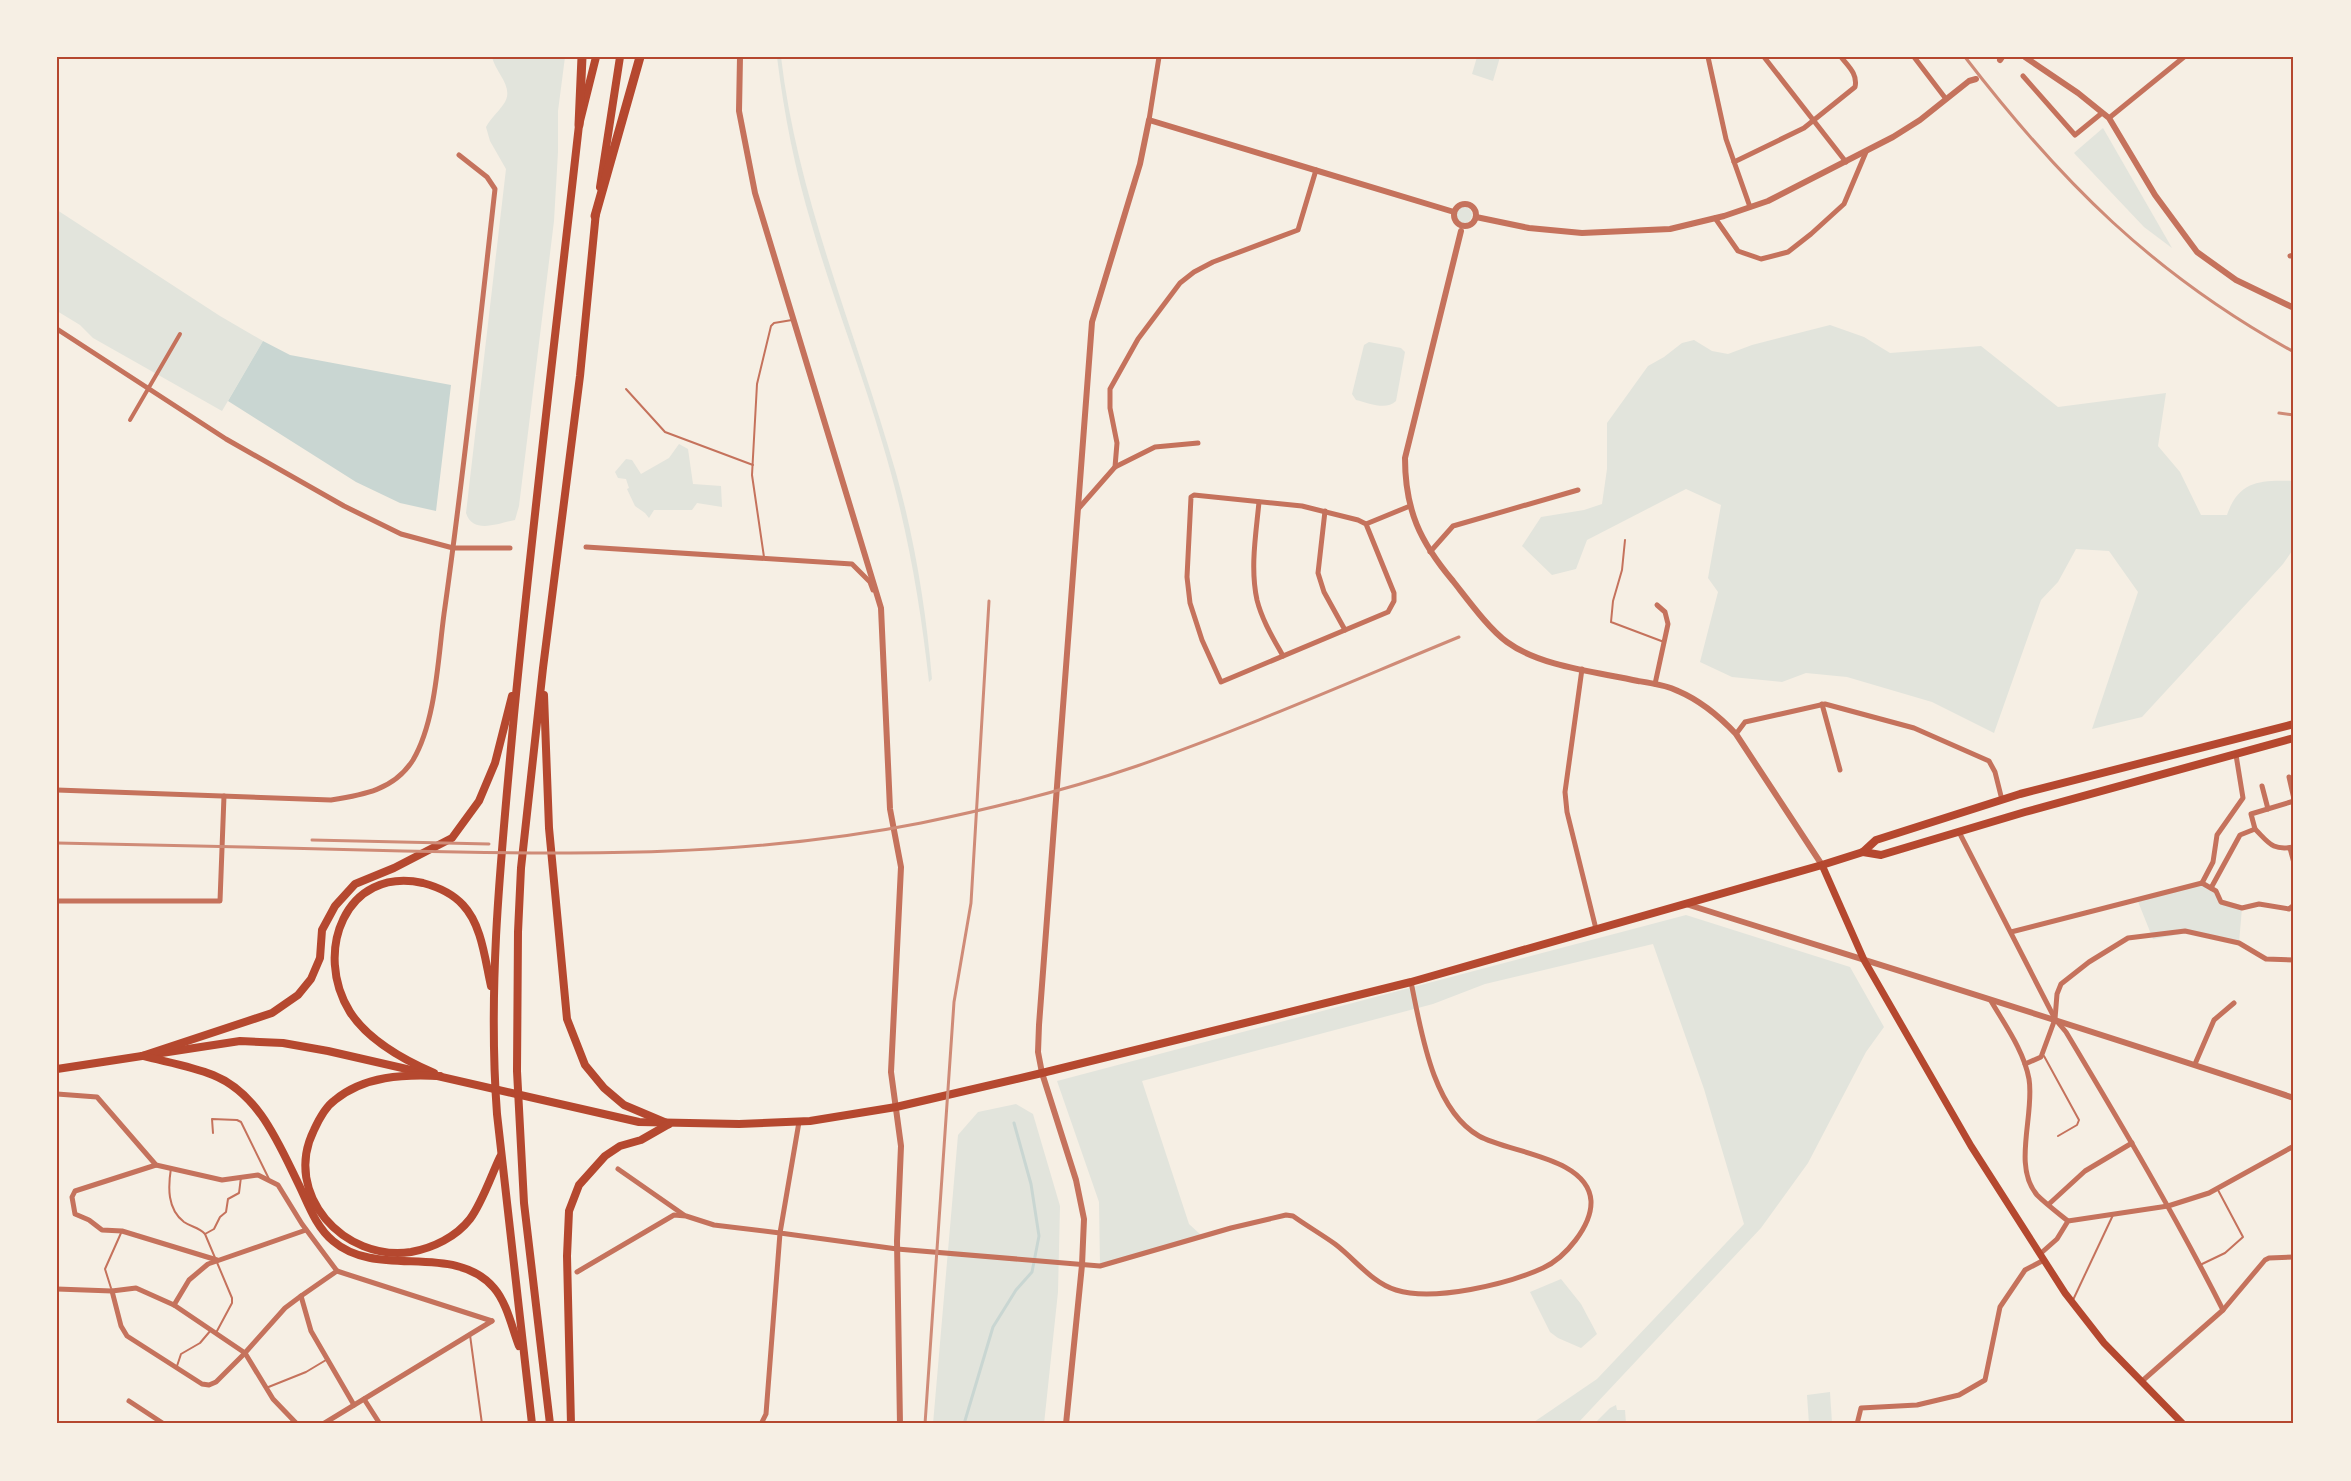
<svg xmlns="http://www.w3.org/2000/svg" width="2351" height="1481" viewBox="0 0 2351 1481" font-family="'Playfair Display',serif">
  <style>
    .green { fill: #e2e4dc }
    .water { fill: #c9d6d2 }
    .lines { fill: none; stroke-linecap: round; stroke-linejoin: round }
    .stream { stroke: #c9d6d2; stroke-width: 3 }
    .service { stroke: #c5725c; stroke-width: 2 }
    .pedestrian { stroke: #c5725c; stroke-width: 4 }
    .minor { stroke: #c5725c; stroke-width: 5 }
    .tertiary { stroke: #c5725c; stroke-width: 6 }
    .secondary { stroke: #b5482f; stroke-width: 7 }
    .primary { stroke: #b5482f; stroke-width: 8 }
    .trunk { stroke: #b5482f; stroke-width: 8 }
    .motorway { stroke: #b5482f; stroke-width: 9 }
    .rail { stroke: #cf8b77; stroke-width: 3 }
    .neatline { fill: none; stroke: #b5482f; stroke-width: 2 }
  </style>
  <rect width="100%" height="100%" fill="#f6efe4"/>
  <g class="green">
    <path d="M 492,57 L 565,57 L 558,111 L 558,152 L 554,221 L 519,506 L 515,520 C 499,523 473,535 466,513 L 506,169 L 490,141 L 486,127 C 491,118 498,112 503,105 C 516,88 496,74 492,57 Z"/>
    <path d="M 777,57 L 781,57 C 798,201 857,334 896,473 C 915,540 926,610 932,679 L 929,682 C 920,600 906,521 882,442 C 861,369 833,299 812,226 C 795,170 784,114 777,57 Z"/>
    <polygon points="1477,57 1500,57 1493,81 1472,74"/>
    <polygon points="2103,128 2172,248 2144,227 2074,153"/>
    <circle cx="1464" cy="215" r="8"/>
    <polygon points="57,210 220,316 263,341 222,411 93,338 80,325 57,311"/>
    <path d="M 1830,325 L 1864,337 L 1890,353 L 1981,346 L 2058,407 L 2166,393 L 2158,446 L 2180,472 L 2201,515 L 2227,515 C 2239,480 2261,480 2294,481 L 2294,548 L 2283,564 L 2142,717 L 2092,729 L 2138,592 L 2109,551 L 2076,549 L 2058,582 L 2041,600 L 1994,733 L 1932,702 L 1847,677 L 1806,673 L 1782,682 L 1732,677 L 1700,662 L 1718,592 L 1708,578 L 1721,505 L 1686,489 L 1587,540 L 1576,569 L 1552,575 L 1522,546 L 1541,517 L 1584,510 L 1602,504 L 1607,469 L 1607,423 L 1648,366 L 1664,357 L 1682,343 L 1694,340 L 1712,351 L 1728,354 L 1752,345 Z"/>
    <path d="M 1369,342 L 1401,348 L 1405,352 L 1396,401 C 1386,411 1369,403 1356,400 L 1352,394 L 1364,345 Z"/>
    <polygon points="679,444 688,449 693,484 721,486 722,507 697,503 692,510 654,510 649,518 645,513 635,506 627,489 629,488 626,479 618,478 615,472 626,459 632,460 641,474 669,458"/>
    <polygon points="2202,883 2216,891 2222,902 2242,908 2239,943 2187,933 2153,939 2137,899"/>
    <polygon points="1686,915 1850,967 1884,1027 1866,1052 1808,1163 1761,1228 1577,1424 1531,1424 1597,1379 1744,1224 1704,1089 1653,944 1485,984 1433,1004 1142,1081 1189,1224 1202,1236 1100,1266 1099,1202 1057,1081"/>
    <polygon points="1016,1104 1033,1114 1060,1206 1058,1292 1044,1424 933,1424 958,1135 978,1112"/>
    <polygon points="1561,1279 1581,1304 1597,1334 1581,1348 1558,1338 1550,1332 1530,1292"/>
    <polygon points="1830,1392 1832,1423 1809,1424 1807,1395"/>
    <polygon points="1616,1405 1617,1410 1625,1410 1626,1424 1594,1424 1610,1408"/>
  </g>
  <polygon class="water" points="263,341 290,355 451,385 436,511 400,503 356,482 228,401"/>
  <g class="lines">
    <polyline class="stream" points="964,1424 993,1327 1016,1290 1032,1272 1039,1236 1031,1184 1014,1123"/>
    <g class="service">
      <polyline points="626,389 665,432 753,465"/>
      <polyline points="1625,540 1622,570 1613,601 1611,622 1664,642"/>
      <polyline points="764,557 752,475 757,384 771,326 774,323 792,320"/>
      <polyline points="2044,1056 2079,1120 2077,1125 2058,1136"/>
      <polyline points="213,1133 212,1119 237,1120 241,1122 269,1179"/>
      <path d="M 171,1168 C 168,1187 167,1209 184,1222 C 191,1227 199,1227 205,1234 L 232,1298 L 232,1303 L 217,1331"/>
      <polyline points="205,1234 214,1229 220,1217 226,1212 228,1199 239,1193 241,1177"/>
      <polyline points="2200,1265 2225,1253 2243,1237 2218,1190"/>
      <polyline points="111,1288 105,1269 121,1233"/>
      <polyline points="2073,1300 2113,1215"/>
      <polyline points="470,1335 482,1424"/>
      <polyline points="177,1366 181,1354 200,1343 211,1330"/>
      <polyline points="266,1388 306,1372 326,1360"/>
    </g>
    <polyline class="pedestrian" points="130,420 180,334"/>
    <g class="minor">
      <polyline points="1708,57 1726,139 1750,207"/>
      <polyline points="1764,57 1846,162"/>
      <polyline points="1914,57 1946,99"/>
      <polyline points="2023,76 2075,135 2102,113"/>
      <polyline points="2109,118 2184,57"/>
      <polyline points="1149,120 1159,57"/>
      <path d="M 1734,162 L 1804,128 L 1855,87 C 1858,74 1848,66 1841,57"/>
      <polyline points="1715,218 1738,251 1761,259 1788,252 1811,234 1844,204 1866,152"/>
      <polyline points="2290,256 2294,255"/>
      <polyline points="57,329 226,439 344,506 401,534 453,548 510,548"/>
      <polyline points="1115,467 1155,447 1198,443"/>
      <path d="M 1259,502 C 1256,534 1250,568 1257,600 C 1262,620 1273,638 1283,656"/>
      <polyline points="1079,508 1115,467 1117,443 1110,408 1110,389 1138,339 1180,283 1194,272 1213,262 1298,230 1316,170"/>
      <polyline points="1325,511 1318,573 1324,592 1345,630"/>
      <polyline points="1366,524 1394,593 1394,601 1388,612 1221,682 1202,640 1190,603 1187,577 1191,497 1194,495 1302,506 1358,520 1366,524 1410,506"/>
      <polyline points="586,547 852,564 870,582 873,590"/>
      <polyline points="1430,552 1453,526 1578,490"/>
      <polyline points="1582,669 1565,792 1567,812 1596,929"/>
      <polyline points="1655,684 1668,624 1665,612 1657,605"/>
      <polyline points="1822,704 1840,770"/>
      <polyline points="1736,734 1745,722 1825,704 1914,728 1989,761 1995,772 2002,800"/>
      <polyline points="2289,777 2294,799"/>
      <polyline points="2262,786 2268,809"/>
      <path d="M 57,790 L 331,800 C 363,795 394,790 413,760 C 436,721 438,658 444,614 C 464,473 479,331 495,189 L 487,177 L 459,155"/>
      <polyline points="2255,829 2251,814 2294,801"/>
      <path d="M 1959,832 L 2055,1019 L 2066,1032 C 2121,1124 2175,1215 2223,1310"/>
      <polyline points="2290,848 2294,863"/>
      <polyline points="2202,883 2213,862 2217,835 2243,798 2236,755"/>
      <path d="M 2211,888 L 2240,835 L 2255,829 C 2269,843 2272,851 2294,847"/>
      <polyline points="57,901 220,901 224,796"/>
      <polyline points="2011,932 2202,883 2216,891 2221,902 2242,908 2259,904 2289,909 2294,905"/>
      <path d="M 1991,1001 C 2005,1025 2024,1051 2029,1079 C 2035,1114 2012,1166 2037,1195 C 2046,1204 2058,1213 2068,1221"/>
      <polyline points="2025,1064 2041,1057 2055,1019 2057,994 2061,984 2089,962 2128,938 2185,931 2239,943 2266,959 2294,960"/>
      <polyline points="2195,1064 2214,1020 2234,1003"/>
      <polyline points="57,1094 97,1097 156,1165 222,1180 258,1175 278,1185 302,1224 337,1271 492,1321"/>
      <path d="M 799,1122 L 780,1233 L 897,1249 L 1100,1266 L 1231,1228 L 1286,1215 L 1293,1216 C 1307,1226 1321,1234 1335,1244 C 1355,1259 1372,1283 1396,1290 C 1434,1302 1508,1284 1543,1268 C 1565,1258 1592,1226 1591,1201 C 1588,1157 1509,1153 1479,1136 C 1432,1109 1421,1030 1411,982"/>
      <polyline points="156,1165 75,1191 72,1197 75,1214 89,1220 102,1230 122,1231 217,1260"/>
      <polyline points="618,1169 684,1215"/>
      <polyline points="2049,1204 2085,1171 2132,1143"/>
      <polyline points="2040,1254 2057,1239 2068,1221 2168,1206 2209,1193 2294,1146"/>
      <polyline points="337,1271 301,1296 311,1331 354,1405"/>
      <polyline points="577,1272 674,1215 686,1216 714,1225 780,1233 766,1414 761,1424"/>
      <polyline points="57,1289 112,1291 136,1288 174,1305 245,1353 273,1399 297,1424"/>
      <polyline points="112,1291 121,1326 127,1336 202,1384 209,1385 216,1382 244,1354 285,1308 301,1296"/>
      <polyline points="174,1305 189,1280 208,1264 306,1230"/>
      <polyline points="2141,1382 2223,1310 2265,1260 2269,1258 2294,1257"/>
      <polyline points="364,1399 380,1424"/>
      <polyline points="129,1401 164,1424"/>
      <polyline points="323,1424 492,1321"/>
      <polyline points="1857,1424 1861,1408 1917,1405 1959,1395 1985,1380 2000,1307 2025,1270 2044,1260"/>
    </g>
    <g class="tertiary">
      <polyline points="740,57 739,111 755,193 881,608 890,809 901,867 891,1072 901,1146 897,1241 900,1424"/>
      <polyline points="2025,57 2078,93 2109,118 2155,195 2197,252 2236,280 2294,308"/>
      <polyline points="2000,60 2002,57"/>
      <circle cx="1465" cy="215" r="11"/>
      <polyline points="1476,217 1529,228 1582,233 1670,229 1724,216 1768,201 1893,137 1920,120 1969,81 1976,79"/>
      <path d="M 1461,231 L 1405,458 C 1405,510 1420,542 1453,581 C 1468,600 1489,629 1507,642 C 1541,667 1598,672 1638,681 C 1651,683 1666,685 1678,691 C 1699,700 1720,717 1736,734 L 1822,865"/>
      <path d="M 1686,904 C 1889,968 2092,1030 2294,1098"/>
      <polyline points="1066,1424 1082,1265 1084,1219 1076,1180 1042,1073 1038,1052 1039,1025 1092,322 1140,164 1149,120 1454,212"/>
    </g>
    <polyline class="secondary" points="1822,865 1864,960 1883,993 1971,1146 2065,1293 2104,1343 2183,1424"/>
    <g class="primary">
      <polyline points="1863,852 1881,855 2025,812 2294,738"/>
      <polyline points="57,1069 240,1041 283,1043 328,1051 639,1122 739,1124 810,1121 896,1107 1042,1073 1411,982 1822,865 1863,852 1876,840 2020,794 2294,724"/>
    </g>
    <g class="trunk">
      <polyline points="600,187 620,57"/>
      <polyline points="544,695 549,828 567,1019 585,1065 604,1088 624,1105 669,1124"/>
      <polyline points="142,1056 272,1013 298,995 311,979 320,958 322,930 335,906 355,884 394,868 452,838 479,801 495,763 512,696"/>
      <path d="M 143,1056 C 166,1062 191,1066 213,1075 C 258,1093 278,1142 298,1183 C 308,1203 315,1226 333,1241 C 378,1280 454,1241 494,1288 C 507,1303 512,1328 519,1346"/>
      <path d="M 434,1073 C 404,1060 368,1040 350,1012 C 313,953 345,866 423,883 C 438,887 453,894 463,905 C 482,925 485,960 491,986"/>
      <path d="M 440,1076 C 404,1074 364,1076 335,1100 C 325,1107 319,1119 314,1130 C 282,1194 344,1262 411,1252 C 433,1248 456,1237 470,1219 C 482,1203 491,1176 500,1157"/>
      <path d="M 532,1424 L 497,1114 C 487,981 502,848 514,715 C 533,518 557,322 579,125 L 596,57"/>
      <polyline points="550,1424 524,1203 517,1071 518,932 521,868 543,668 580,376 596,212"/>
      <polyline points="571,1424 567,1256 569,1211 579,1185 605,1156 620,1146 641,1140 669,1124"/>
    </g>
    <g class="motorway">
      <polyline points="579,125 582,57"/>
      <polyline points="595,216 640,57"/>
    </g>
    <g class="rail">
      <path d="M 1965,57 C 2061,182 2154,275 2294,352"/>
      <polyline points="2279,413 2294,415"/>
      <polyline points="312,840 489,844"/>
      <path d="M 57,843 C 172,845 288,848 403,851 C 576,855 751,857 921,823 C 994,808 1067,790 1137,766 C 1246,728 1352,681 1459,637"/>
      <polyline points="925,1424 954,1002 971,903 989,601"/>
    </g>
  </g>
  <rect width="2351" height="1481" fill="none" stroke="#f6efe4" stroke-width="117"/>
  <rect x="58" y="58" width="2234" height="1364" class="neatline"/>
</svg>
